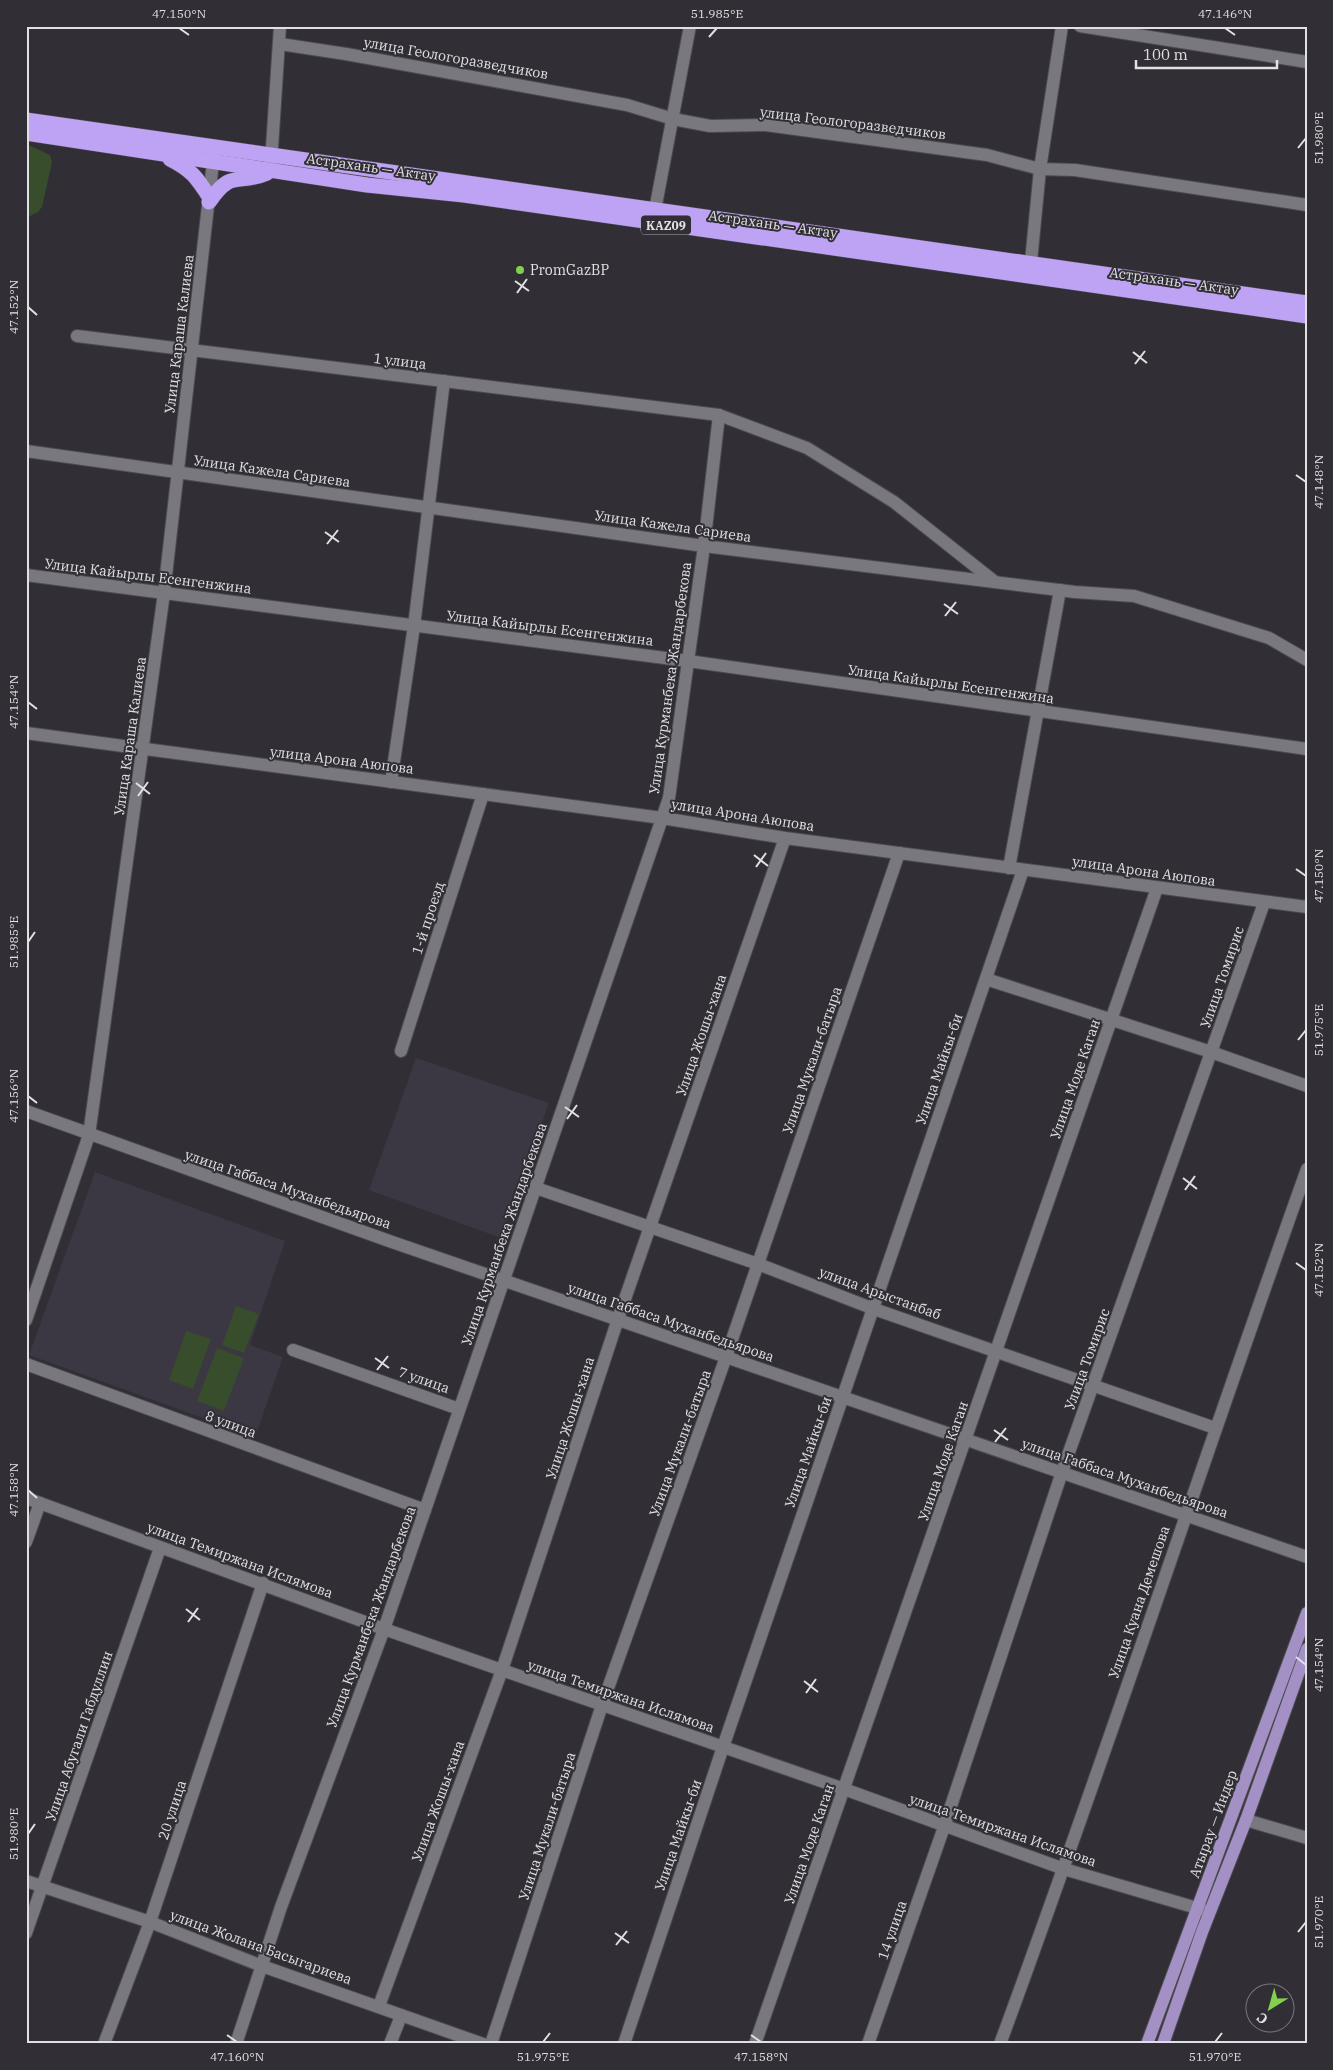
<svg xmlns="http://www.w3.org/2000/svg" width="1333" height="2070" viewBox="0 0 1333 2070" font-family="'IBM Plex Serif',serif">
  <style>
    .built { fill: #3b3743 }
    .green { fill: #374d2b }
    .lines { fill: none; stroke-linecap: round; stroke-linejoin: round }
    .minor-casing { stroke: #4d4b51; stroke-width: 14 }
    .major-casing { stroke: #4d4b51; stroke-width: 14 }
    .highway-casing { stroke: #4d4b51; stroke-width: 16 }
    .minor { stroke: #7a787f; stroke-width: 12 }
    .major { stroke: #a391c5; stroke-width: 12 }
    .highway { stroke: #bea2f4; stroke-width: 15 }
    .ticks { fill: none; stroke: #e1e0e4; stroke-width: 2 }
    .poi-dot { fill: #83d04e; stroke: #312f35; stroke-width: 2 }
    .labels { text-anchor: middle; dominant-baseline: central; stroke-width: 4; stroke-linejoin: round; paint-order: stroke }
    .shield { fill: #312f35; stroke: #acabb0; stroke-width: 1 }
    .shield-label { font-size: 12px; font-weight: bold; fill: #e1e0e4 }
    .street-label { font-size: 14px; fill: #e1e0e4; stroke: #312f35 }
    .poi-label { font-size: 14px; fill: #e1e0e4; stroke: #312f35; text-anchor: start }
    .neatline { fill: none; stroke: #e1e0e4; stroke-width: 2 }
    .ticks-label { font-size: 12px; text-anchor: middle; fill: #e1e0e4 }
  </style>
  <rect width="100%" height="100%" fill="#312f35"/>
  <g class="built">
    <polygon points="416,1058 549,1103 501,1238 369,1190"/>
    <polygon points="95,1172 285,1241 250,1345 283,1357 255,1437 29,1355"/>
  </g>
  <g class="green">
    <polygon points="26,144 50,155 52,162 42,207 38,212 26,218"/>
    <polygon points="236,1306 259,1314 244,1353 222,1345"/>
    <polygon points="186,1331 211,1339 193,1389 169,1380"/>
    <polygon points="217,1348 244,1358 224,1411 197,1401"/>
  </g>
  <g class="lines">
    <defs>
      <g id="minor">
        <polyline points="1080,26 1307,62"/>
        <polyline points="280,44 346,54 627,105 673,119 710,126 766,125 987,155 1040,169 1075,170 1307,205"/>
        <polyline points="271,163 280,26"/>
        <polyline points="655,210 690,26"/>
        <polyline points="1030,272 1040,169 1062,26"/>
        <polyline points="77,336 719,415 807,448 894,502 995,582"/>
        <polyline points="26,451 704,546 1075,592 1134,596 1269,638 1307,660"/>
        <polyline points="26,575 688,661 1307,749"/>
        <polyline points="26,733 662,818 785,838 1307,907"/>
        <polyline points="391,782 414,626 444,381"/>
        <polyline points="1009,868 1060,590"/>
        <polyline points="986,979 1211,1052 1307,1086"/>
        <polyline points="401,1051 483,794"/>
        <polyline points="26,1111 392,1242 1307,1557"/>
        <polyline points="536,1188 758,1264 874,1309 1215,1428"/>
        <polyline points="26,1320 89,1135 164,593 214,153"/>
        <polyline points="293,1350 459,1409"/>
        <polyline points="26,1364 425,1510"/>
        <polyline points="26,1498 384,1629 844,1789 1064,1869 1207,1911"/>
        <polyline points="26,1542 40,1503"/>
        <polyline points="1246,1820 1307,1838"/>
        <polyline points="26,1881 150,1922 262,1966 483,2044"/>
        <polyline points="26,1933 160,1548"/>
        <polyline points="379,2006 502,1670 618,1319 785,838"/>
        <polyline points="104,2044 150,1922 263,1583"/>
        <polyline points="236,2044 281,1907 384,1629 425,1510 669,798 704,546 719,415"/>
        <polyline points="390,2044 401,2016"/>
        <polyline points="491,2044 602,1705 726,1357 899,853"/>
        <polyline points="624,2044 723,1747 1023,870"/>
        <polyline points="755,2044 1157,888"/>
        <polyline points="868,2044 944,1827 1062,1472 1264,903"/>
        <path d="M 1000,2044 C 1107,1754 1203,1460 1307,1169"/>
      </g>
      <g id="major">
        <polyline points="1147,2044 1307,1613"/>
        <polyline points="1163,2044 1202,1932 1246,1820 1307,1649"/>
      </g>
      <g id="highway">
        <polyline points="26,120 1307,303"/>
        <polyline points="26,133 367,185 464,195 1307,316"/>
        <path d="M 170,159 C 192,170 197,178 210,198"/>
        <path d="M 209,202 C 232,168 237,186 267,173"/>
      </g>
    </defs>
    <use href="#minor" class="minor-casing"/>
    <use href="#major" class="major-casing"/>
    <use href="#highway" class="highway-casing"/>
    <use href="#minor" class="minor"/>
    <use href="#major" class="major"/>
    <use href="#highway" class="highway"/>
  </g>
  <path class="ticks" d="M 179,28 L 189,35M 1225,28 L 1235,35M 709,37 L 717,28M 1298,148 L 1306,138M 515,281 L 529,291M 517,293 L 527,279M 28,307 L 37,315M 1133,352 L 1147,363M 1135,364 L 1145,351M 1296,475 L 1306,482M 325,532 L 339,542M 327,544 L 338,530M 944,604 L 958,614M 945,616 L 956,602M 28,702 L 37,709M 136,783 L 150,794M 138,796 L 148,782M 754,855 L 768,866M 756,867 L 766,853M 1296,869 L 1306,876M 28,942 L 35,932M 1298,1040 L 1306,1030M 28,1096 L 37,1103M 565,1107 L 579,1117M 567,1119 L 577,1105M 1183,1178 L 1197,1189M 1185,1190 L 1195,1176M 1296,1263 L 1306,1270M 375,1358 L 389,1368M 377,1370 L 388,1356M 994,1430 L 1008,1440M 995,1442 L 1006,1428M 28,1490 L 37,1498M 186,1609 L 200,1620M 188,1622 L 198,1608M 1296,1657 L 1306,1665M 804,1681 L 818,1692M 806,1693 L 816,1679M 28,1834 L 35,1824M 1298,1932 L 1306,1922M 615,1933 L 629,1943M 616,1945 L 627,1931M 227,2035 L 237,2042M 751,2035 L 761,2042M 543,2042 L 550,2033M 1215,2042 L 1222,2033"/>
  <circle class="poi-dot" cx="520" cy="270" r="5"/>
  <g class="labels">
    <rect class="shield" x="641" y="215.5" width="50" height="19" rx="4"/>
    <g class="shield-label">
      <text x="666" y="225">KAZ09</text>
    </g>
    <g class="street-label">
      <text transform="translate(456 58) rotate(10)">улица Геологоразведчиков</text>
      <text transform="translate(853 123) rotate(7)">улица Геологоразведчиков</text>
      <text transform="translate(371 167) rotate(8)">Астрахань — Актау</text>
      <text transform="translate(773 224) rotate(8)">Астрахань — Актау</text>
      <text transform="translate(1174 281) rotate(8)">Астрахань — Актау</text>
      <text transform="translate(179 334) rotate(-83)">Улица Караша Калиева</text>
      <text transform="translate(400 361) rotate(7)">1 улица</text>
      <text transform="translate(272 471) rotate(8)">Улица Кажела Сариева</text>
      <text transform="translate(673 526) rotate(8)">Улица Кажела Сариева</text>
      <text transform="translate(148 576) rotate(7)">Улица Кайырлы Есенгенжина</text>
      <text transform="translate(550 628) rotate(7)">Улица Кайырлы Есенгенжина</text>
      <text transform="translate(670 678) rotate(-82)">Улица Курманбека Жандарбекова</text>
      <text transform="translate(951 684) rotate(8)">Улица Кайырлы Есенгенжина</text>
      <text transform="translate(130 736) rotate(-82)">Улица Караша Калиева</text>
      <text transform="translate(342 760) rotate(7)">улица Арона Аюпова</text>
      <text transform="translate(743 815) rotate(9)">улица Арона Аюпова</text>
      <text transform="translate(1144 871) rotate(8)">улица Арона Аюпова</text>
      <text transform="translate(428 918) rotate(-72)">1-й проезд</text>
      <text transform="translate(1222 977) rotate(-71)">Улица Томирис</text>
      <text transform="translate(701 1035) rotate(-71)">Улица Жошы-хана</text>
      <text transform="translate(812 1060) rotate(-71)">Улица Мукали-батыра</text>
      <text transform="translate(939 1069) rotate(-71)">Улица Майкы-би</text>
      <text transform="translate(1075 1079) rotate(-71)">Улица Моде Каган</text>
      <text transform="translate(288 1189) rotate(19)">улица Габбаса Муханбедьярова</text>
      <text transform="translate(504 1234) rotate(-71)">Улица Курманбека Жандарбекова</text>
      <text transform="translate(880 1293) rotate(20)">улица Арыстанбаб</text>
      <text transform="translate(671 1322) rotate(19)">улица Габбаса Муханбедьярова</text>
      <text transform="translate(1087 1359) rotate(-70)">Улица Томирис</text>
      <text transform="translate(424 1380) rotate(19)">7 улица</text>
      <text transform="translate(570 1418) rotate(-72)">Улица Жошы-хана</text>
      <text transform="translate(231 1424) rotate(20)">8 улица</text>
      <text transform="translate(680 1443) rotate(-70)">Улица Мукали-батыра</text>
      <text transform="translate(808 1452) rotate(-71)">Улица Майкы-би</text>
      <text transform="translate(943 1461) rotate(-71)">Улица Моде Каган</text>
      <text transform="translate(1125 1478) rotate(19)">улица Габбаса Муханбедьярова</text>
      <text transform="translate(240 1560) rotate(20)">улица Темиржана Ислямова</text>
      <text transform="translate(1139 1602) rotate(-71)">Улица Куана Демешова</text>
      <text transform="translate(371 1617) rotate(-70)">Улица Курманбека Жандарбекова</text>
      <text transform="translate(621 1696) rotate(19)">улица Темиржана Ислямова</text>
      <text transform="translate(79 1736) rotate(-71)">Улица Абугали Габдуллин</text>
      <text transform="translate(438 1801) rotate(-70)">Улица Жошы-хана</text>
      <text transform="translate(172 1810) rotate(-72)">20 улица</text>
      <text transform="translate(1213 1824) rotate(-70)">Атырау — Индер</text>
      <text transform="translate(547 1826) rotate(-72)">Улица Мукали-батыра</text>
      <text transform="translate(1003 1830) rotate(19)">улица Темиржана Ислямова</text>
      <text transform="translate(678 1835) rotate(-71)">Улица Майкы-би</text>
      <text transform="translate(809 1844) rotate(-71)">Улица Моде Каган</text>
      <text transform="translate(892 1930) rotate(-71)">14 улица</text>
      <text transform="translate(261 1947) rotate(20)">улица Жолана Басыгариева</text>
    </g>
    <g class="poi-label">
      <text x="530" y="270">PromGazBP</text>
    </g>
  </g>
  <rect width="1333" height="2070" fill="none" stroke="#312f35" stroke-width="55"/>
  <g transform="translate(1270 2008) rotate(217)"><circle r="24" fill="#312f35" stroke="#77767b"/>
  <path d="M0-4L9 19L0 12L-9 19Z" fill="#83d04e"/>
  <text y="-8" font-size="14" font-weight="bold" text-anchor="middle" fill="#e1e0e4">С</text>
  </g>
  <path d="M1136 60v8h141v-8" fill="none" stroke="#e1e0e4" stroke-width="2.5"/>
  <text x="1143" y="60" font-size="15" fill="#e1e0e4" stroke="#312f35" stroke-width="4" paint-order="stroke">100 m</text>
  <rect x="28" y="28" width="1278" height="2014" class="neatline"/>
  <g class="ticks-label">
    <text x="179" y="18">47.150°N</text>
    <text x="717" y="18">51.985°E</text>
    <text x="1225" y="18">47.146°N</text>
    <text transform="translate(1319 138) rotate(-90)" y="4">51.980°E</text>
    <text transform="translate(14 307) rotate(-90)" y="4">47.152°N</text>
    <text transform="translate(1319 482) rotate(-90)" y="4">47.148°N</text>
    <text transform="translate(14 702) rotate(-90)" y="4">47.154°N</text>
    <text transform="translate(1319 876) rotate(-90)" y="4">47.150°N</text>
    <text transform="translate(14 942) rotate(-90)" y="4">51.985°E</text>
    <text transform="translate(1319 1030) rotate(-90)" y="4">51.975°E</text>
    <text transform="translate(14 1096) rotate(-90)" y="4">47.156°N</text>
    <text transform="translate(1319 1270) rotate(-90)" y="4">47.152°N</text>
    <text transform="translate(14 1490) rotate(-90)" y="4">47.158°N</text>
    <text transform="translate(1319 1665) rotate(-90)" y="4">47.154°N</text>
    <text transform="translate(14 1834) rotate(-90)" y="4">51.980°E</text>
    <text transform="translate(1319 1922) rotate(-90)" y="4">51.970°E</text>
    <text x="237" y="2061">47.160°N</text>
    <text x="543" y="2061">51.975°E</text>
    <text x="761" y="2061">47.158°N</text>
    <text x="1215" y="2061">51.970°E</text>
  </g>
</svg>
